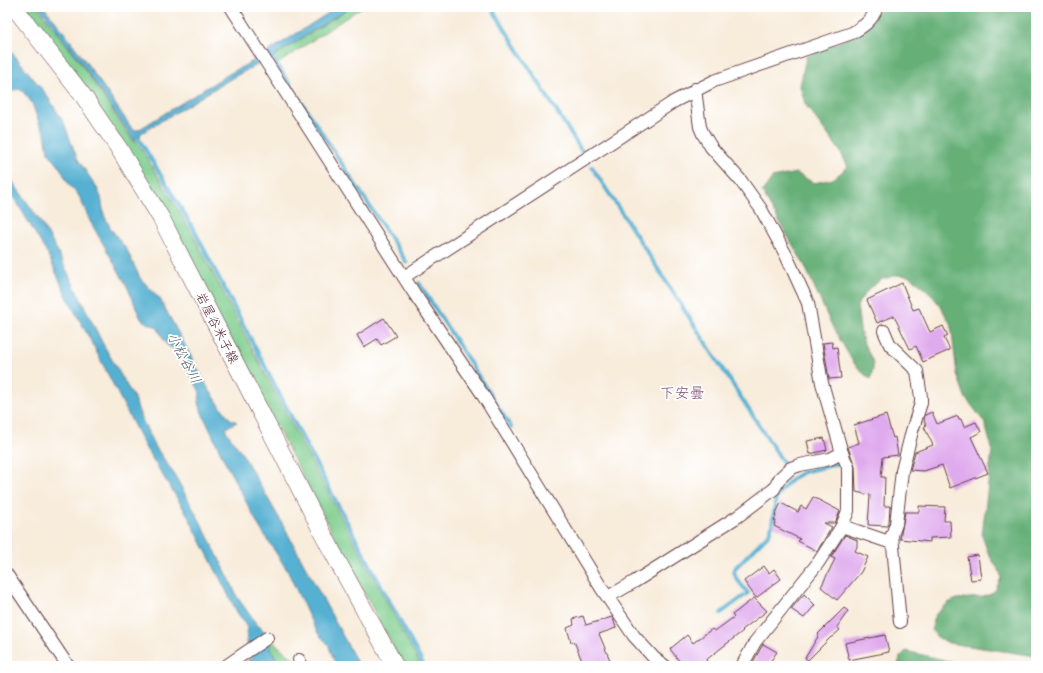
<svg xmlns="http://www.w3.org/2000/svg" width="1043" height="673" viewBox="0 0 1043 673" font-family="Pangolin,'Klee One',sans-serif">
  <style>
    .green { fill: #7ecd8d; stroke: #64765c }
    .forest { fill: #66b078; stroke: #586852 }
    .water { fill: #54b0d2; stroke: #4f687e }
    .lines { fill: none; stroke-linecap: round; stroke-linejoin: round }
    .stream { stroke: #54b0d2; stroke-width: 4 }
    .building { fill: #e0abee }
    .minor-casing { stroke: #643e45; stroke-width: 14 }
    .secondary-casing { stroke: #643e45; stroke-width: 18 }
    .minor { stroke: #fff; stroke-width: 12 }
    .secondary { stroke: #fff; stroke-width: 17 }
    .labels { text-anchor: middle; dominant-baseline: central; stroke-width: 3.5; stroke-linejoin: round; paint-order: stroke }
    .street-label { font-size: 13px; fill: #4a1f2b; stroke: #fff }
    .water-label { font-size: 14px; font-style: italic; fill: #4e596e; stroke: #fff }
    .quarter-label { font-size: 15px; fill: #7e506f; stroke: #fff }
  </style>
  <rect width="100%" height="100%" fill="#fff"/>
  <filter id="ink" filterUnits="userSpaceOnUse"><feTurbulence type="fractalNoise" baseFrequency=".025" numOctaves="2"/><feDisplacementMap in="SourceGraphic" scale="8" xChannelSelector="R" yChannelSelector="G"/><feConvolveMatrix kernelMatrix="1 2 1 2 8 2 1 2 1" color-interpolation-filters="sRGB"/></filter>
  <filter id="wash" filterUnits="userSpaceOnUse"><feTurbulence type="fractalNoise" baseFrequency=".012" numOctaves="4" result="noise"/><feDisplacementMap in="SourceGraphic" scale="16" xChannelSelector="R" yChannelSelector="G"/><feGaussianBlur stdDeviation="0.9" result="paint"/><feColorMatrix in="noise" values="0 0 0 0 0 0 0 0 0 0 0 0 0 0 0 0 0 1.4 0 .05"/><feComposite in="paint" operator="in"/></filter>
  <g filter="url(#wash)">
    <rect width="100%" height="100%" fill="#f8ecdb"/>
    <g class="green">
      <polygon points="23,7 37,7 79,61 133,141 136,140 192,233 307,454 421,666 403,666 231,340"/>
      <polygon points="351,7 362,7 276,65 273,60 270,59"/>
      <polygon points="272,641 295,660 299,666 280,666 268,642"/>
    </g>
    <g class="forest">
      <path d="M 881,7 L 1036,7 L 1036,302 L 1031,308 L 1030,314 L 1036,320 L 1036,656 L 949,643 L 937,637 L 932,630 L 933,619 L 936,614 L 948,603 L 957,599 L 984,597 L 991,594 L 996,589 L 1001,578 L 1000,572 L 989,555 L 982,536 L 992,450 L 985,423 L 965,397 L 957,374 L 951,325 L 940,305 L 927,290 L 909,276 L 898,275 L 882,279 L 869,289 L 860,300 L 857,306 C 859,317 859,330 863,341 C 869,358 878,360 870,379 L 864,374 L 853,362 L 830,322 L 805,266 L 762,192 L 772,178 L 796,173 L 814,183 L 833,179 L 848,167 L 840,151 L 805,104 L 800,86 L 806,57 L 862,32 Z"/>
      <polygon points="906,651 970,666 898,666 900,657"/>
    </g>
    <g class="water">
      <path d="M 39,7 L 44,7 C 76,46 104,88 133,130 L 138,130 L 227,75 L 255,60 L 338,7 L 350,7 L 277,54 L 232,78 L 140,134 L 141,136 L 134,140 L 80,61 Z"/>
      <path d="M 598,7 L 662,7 C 642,16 619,12 598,7 Z"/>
      <polygon points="7,46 46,94 64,123 77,158 97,188 101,197 104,215 111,229 127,250 140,278 160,299 208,388 221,407 230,419 237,422 227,427 226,431 243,455 282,523 359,666 336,666 328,644 319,635 309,617 287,570 260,528 228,468 202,413 199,402 200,392 179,353 166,344 157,327 147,323 141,319 126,284 90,221 79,196 70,186 59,166 48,152 45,133 39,123 32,103 21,89 7,91"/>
      <path d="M 7,174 L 39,219 L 54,245 L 103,344 L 134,398 L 141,417 L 153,443 L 174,474 L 200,521 L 229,578 L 237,597 L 255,622 L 266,633 L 265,635 L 279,666 L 268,666 L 264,658 L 251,666 L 240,666 L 253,657 C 251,644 243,647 248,629 L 237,612 L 187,514 L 145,447 L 92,343 L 68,299 L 48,255 L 19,206 L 7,189 Z"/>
    </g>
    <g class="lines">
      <g class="stream">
        <polyline points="491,7 583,153"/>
        <polyline points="270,54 407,263"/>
        <polyline points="136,134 194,230 309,451 424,666"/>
        <polyline points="592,167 786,467"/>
        <polyline points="419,283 511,427"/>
        <path d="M 721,613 L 748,593 L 736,578 L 734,571 L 736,567 L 769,534 L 772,525 L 776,498 C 781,488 794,476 804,472 C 815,468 827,468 838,463"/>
      </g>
    </g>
    <g id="blocks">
      <g class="building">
        <polygon points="902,283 913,310 919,308 930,332 943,326 948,336 944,338 950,350 923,362 916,346 910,349 894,316 877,323 867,300"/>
        <polygon points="384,318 396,336 381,345 377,339 364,347 357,335"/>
        <polygon points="832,342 833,348 837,347 841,378 829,379 823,343"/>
        <polygon points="932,412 937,424 958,416 959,419 961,419 964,427 976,422 981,432 971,437 988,473 950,488 942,465 924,471 910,470 915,452 933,445 924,427 926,426 924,420 925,415"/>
        <polygon points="886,415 893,438 895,437 898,455 883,457 881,477 885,477 884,506 890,506 889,522 887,526 868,525 870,495 856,492 855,467 848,447 859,443 854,425"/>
        <polygon points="824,438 827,450 810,454 807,441"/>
        <polygon points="813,497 840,511 835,523 824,523 832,527 817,551 798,541 800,539 774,526 776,521 774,520 776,516 775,515 781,503 798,512 801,506 806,509"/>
        <polygon points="919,506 945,507 944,521 950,521 951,537 930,538 930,542 900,539 905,512 919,512"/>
        <polygon points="845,535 857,540 857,547 855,551 868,557 861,572 837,600 821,587 835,559 831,557"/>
        <polygon points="978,555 981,579 971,580 967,557"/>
        <polygon points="764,566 769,573 774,569 781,579 756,598 744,581"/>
        <polygon points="804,594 815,605 804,618 791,609"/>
        <polygon points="754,598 767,611 742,630 743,631 706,660 711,666 683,666 670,649 687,635 693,643 712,629 715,631 734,617 732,615"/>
        <polygon points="844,608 848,611 837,627 840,630 832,637 831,637 808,660 805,658 819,635 818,634"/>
        <polygon points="583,616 586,625 612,617 613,618 616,628 599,634 610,660 596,666 584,666 574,641 571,642 567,628 574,625 573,619"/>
        <polygon points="885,635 889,652 849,660 845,643"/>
        <polygon points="763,644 777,652 767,666 751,666"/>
      </g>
    </g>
  </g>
  <g filter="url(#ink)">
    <use href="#blocks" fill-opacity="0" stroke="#643e45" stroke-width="1"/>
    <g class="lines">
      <defs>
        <g id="minor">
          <polyline points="231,7 414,293 481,392 602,589 634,636 654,658 665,666"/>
          <polyline points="695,89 700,127 703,134 711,147 741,181 761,209 786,255 808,303 822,383 842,453 848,467 848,511 842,526 818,563 755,642 742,666"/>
          <path d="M 404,277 L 675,101 L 714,81 L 852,33 C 864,26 872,21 877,7"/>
          <polyline points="884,331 890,345 917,371 921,397 921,403 912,431 902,471 896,524 892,535 900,622"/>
          <polyline points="842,526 892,543"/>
          <polyline points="7,575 68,666"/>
          <polyline points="608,597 634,582 737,517 774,489 780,478 791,468 800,465 830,459 842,453"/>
          <polyline points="299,660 302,666"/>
          <polyline points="226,666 267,638"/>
        </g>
        <polyline id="secondary" points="14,7 84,97 118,147 161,218 332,551 395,666"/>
      </defs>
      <use href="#minor" class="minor-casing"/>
      <use href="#secondary" class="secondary-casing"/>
      <use href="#minor" class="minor"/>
      <use href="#secondary" class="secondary"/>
    </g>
  </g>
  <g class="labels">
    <g class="street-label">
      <text transform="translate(217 328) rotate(63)">岩屋谷米子線</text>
    </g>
    <g class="water-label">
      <text transform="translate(184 358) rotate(62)">小松谷川</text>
    </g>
    <g class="quarter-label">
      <text x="682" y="393">下安曇</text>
    </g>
  </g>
  <rect width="1043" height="673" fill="none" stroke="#fff" stroke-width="24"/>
</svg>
